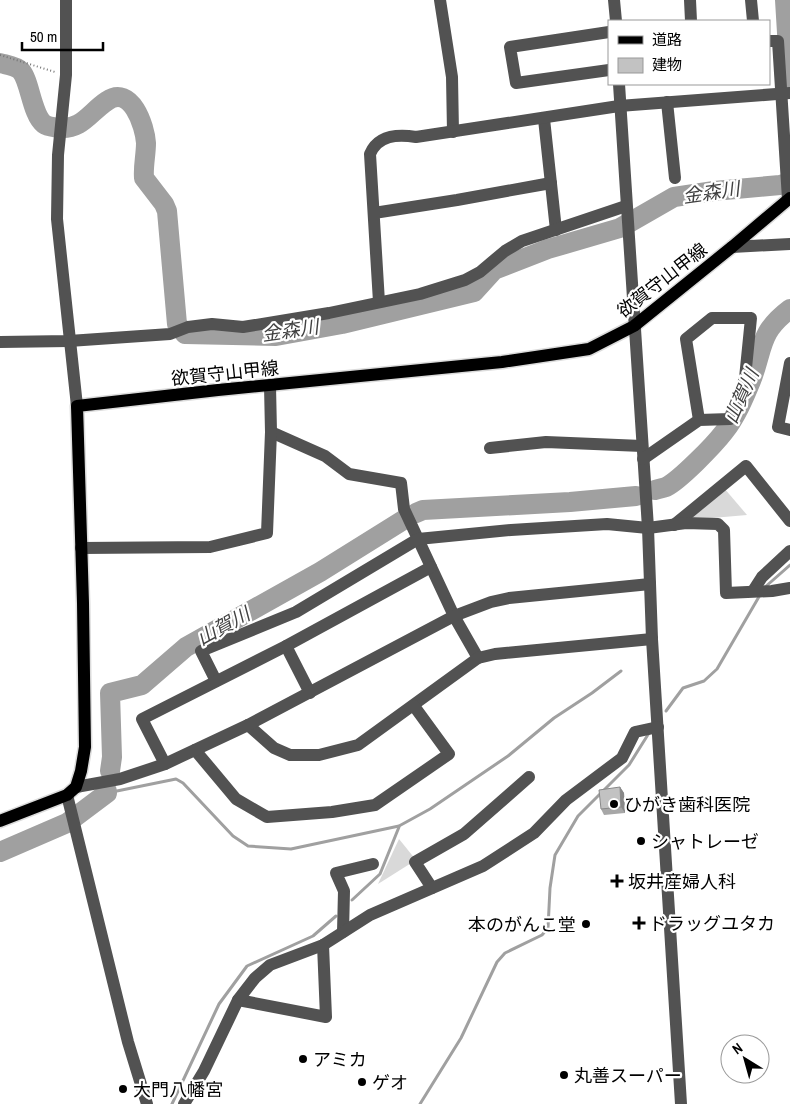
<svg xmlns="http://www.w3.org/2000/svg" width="790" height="1104" viewBox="0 0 790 1104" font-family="'Archivo Narrow','Noto Sans JP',sans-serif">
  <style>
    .green { fill: #d9d9d9 }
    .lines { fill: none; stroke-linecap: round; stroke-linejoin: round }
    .stream { stroke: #a0a0a0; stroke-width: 3 }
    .river { stroke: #a0a0a0; stroke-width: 20 }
    .major-casing { stroke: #dbdbdb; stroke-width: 15 }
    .path { stroke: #747474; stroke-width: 2; stroke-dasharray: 1 2.5; stroke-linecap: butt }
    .minor { stroke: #525252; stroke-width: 12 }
    .major { stroke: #000; stroke-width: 12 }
    .wall { fill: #a7a7a7 }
    .shaded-wall { fill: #888 }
    .building { fill: #c2c2c2; stroke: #888 }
    .poi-dot { fill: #000; stroke: #fff; stroke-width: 2 }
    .labels { text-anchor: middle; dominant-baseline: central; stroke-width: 4.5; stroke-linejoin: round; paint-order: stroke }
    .street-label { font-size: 18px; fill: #000; stroke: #fff }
    .poi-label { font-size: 18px; fill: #000; stroke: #fff; text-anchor: start }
    .water-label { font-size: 19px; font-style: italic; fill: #414141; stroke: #fff }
  </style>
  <rect width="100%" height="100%" fill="#fff"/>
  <g class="green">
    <polygon points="724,488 747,515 689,520"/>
    <polygon points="399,839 416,860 378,884"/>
  </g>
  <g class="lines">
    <g class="stream">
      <polyline points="764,588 790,565"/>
      <polyline points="666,711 683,688 704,681 717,669 760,595"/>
      <polyline points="107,793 176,779 183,783 233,836 248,846 291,849 399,826 430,809 508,756 554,718 592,693 621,671"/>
      <polyline points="352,900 380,874 399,827"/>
      <polyline points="172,1104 219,1004 247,966 313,936 336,916"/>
      <polyline points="420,1104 461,1038 497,962 505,953 542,935 548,928 550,888 555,855 578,816 629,765 649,733"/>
    </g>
    <g class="river">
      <polyline points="785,0 790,82"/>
      <path d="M 0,63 C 7,65 16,66 21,71 C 30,81 32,115 44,124 C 48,127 54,127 59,128 C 82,130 90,112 107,101 C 131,84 145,126 146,143 C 146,155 143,166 144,178 L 164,204 L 167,211 L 177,324 L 185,334 L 276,336 L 342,324 L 474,292 L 494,270 L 548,249 L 620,228 L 674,197 L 714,191 L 780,185 L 790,182"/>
      <path d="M 655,490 C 658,489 663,488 666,487 C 680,480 714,445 724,432 C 736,417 744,398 751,381 C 764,348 758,333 790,309"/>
      <polyline points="416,513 423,510 570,502 636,496"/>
      <polyline points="110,771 112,757 110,693 142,685 186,647 320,572 405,519"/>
      <polyline points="0,852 67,823 107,793 107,791"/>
    </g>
    <defs>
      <polyline id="major" points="0,821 67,795 76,787 81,771 85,747 83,603 77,406 218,390 502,362 589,349 634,326 732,247 790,198"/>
    </defs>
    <use href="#major" class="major-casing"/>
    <polyline class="path" points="0,55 55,72"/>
    <g class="minor">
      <polyline points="66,0 66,75 58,155 57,219 77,406"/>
      <polyline points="440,0 452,77 453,132"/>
      <polyline points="614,0 616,21"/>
      <polyline points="690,0 691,21"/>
      <polyline points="751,0 753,21"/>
      <polyline points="609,32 510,47 516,83 609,70"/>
      <polyline points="769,41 778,41 788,199"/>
      <polyline points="619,84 648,528 652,639 681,1104"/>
      <polyline points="667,102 675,178"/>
      <polyline points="544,119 556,230"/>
      <polyline points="374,213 457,200 551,183"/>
      <polyline points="732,247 790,244"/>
      <path d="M 379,302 L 370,154 C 378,135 397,134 416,137 L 619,106 L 790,93"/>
      <polyline points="0,342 69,341 170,334 188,327 212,324 243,327 329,313 420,294 465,280 480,272 505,251 522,241 626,206"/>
      <polyline points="790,363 778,427 790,430"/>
      <polyline points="271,432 325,456 349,474 401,483 404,509 454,616 478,658"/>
      <polyline points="490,448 546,442 642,446"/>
      <polyline points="643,459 699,420 730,419 745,378 751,318 712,318 686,339 699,420"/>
      <polyline points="674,525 746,466 790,521"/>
      <polyline points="81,548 210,547 267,533 271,432 270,386"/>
      <polyline points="753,591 762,577 790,551"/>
      <polyline points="286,646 310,693"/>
      <polyline points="216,681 201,651 296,612 418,539 511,530 607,524 648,528 686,523 718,524 724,530 726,593 772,591 790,588"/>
      <polyline points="248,725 274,748 290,755 319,755 358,745 478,658 495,654 652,639"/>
      <polyline points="195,750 236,799 267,817 332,812 375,805 449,754 414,706"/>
      <polyline points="165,764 142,719 286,646 431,567"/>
      <polyline points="76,787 120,779 165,764 248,725 454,616 491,602 509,598 650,584"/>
      <polyline points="67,795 128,1042 147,1104"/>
      <polyline points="432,888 415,862 464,834 529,777"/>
      <polyline points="343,932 344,891 336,873 373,864"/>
      <polyline points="238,1000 326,1017 323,945"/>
      <polyline points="184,1104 204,1071 238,1000 255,978 270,965 323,945 370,915 483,866 534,833 566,800 622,758 635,732 658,727"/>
    </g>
    <use href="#major" class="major"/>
  </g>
  <polygon class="wall" points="620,787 624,793 625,813 604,815 601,809"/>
  <polygon class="shaded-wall" points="620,787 624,793 625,813 621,807"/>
  <polygon class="building" points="620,787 621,807 601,809 599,790"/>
  <g class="poi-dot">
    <circle cx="614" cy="804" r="5"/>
    <circle cx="641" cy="841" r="5"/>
    <path d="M614.5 873.5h5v5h5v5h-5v5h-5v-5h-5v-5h5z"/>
    <path d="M636.5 915.5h5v5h5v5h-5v5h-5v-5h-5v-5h5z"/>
    <circle cx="586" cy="924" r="5"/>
    <circle cx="303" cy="1059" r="5"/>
    <circle cx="564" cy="1075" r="5"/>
    <circle cx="362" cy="1082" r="5"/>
    <circle cx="123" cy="1089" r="5"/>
  </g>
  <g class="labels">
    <g class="street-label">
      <text transform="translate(662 280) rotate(-38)">欲賀守山甲線</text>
      <text transform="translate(225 373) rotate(-6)">欲賀守山甲線</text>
    </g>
    <g class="poi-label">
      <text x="624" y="804">ひがき歯科医院</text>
      <text x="651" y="841">シャトレーゼ</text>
      <text x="628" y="881">坂井産婦人科</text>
      <text x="649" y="923">ドラッグユタカ</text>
      <text x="576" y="924" text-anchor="end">本のがんこ堂</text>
      <text x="313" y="1059">アミカ</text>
      <text x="574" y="1075">丸善スーパー</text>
      <text x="372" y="1082">ゲオ</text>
      <text x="133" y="1089">大門八幡宮</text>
    </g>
    <g class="water-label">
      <text transform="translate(711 192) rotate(-8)">金森川</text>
      <text transform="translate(290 330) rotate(-8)">金森川</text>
      <text transform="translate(741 396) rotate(-66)">山賀川</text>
      <text transform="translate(223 626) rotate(-29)">山賀川</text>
    </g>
  </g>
  <rect x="608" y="20" width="162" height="65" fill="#ffffff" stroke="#999999"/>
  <rect x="618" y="36" width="25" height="8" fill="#000000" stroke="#999999"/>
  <text x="652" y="45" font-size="15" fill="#000000">道路</text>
  <rect x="618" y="58" width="25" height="15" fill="#c2c2c2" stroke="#999999"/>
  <text x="652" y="70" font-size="15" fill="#000000">建物</text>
  <g transform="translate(745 1059) rotate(323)"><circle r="24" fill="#ffffff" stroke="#999999"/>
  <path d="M0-4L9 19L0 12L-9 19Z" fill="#000000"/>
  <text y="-8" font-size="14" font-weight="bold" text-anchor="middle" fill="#000000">N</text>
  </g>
  <path d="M22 42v8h81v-8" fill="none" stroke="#000000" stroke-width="2.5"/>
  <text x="30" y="42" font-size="15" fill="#000000" stroke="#ffffff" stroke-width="4" paint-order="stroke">50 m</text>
</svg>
